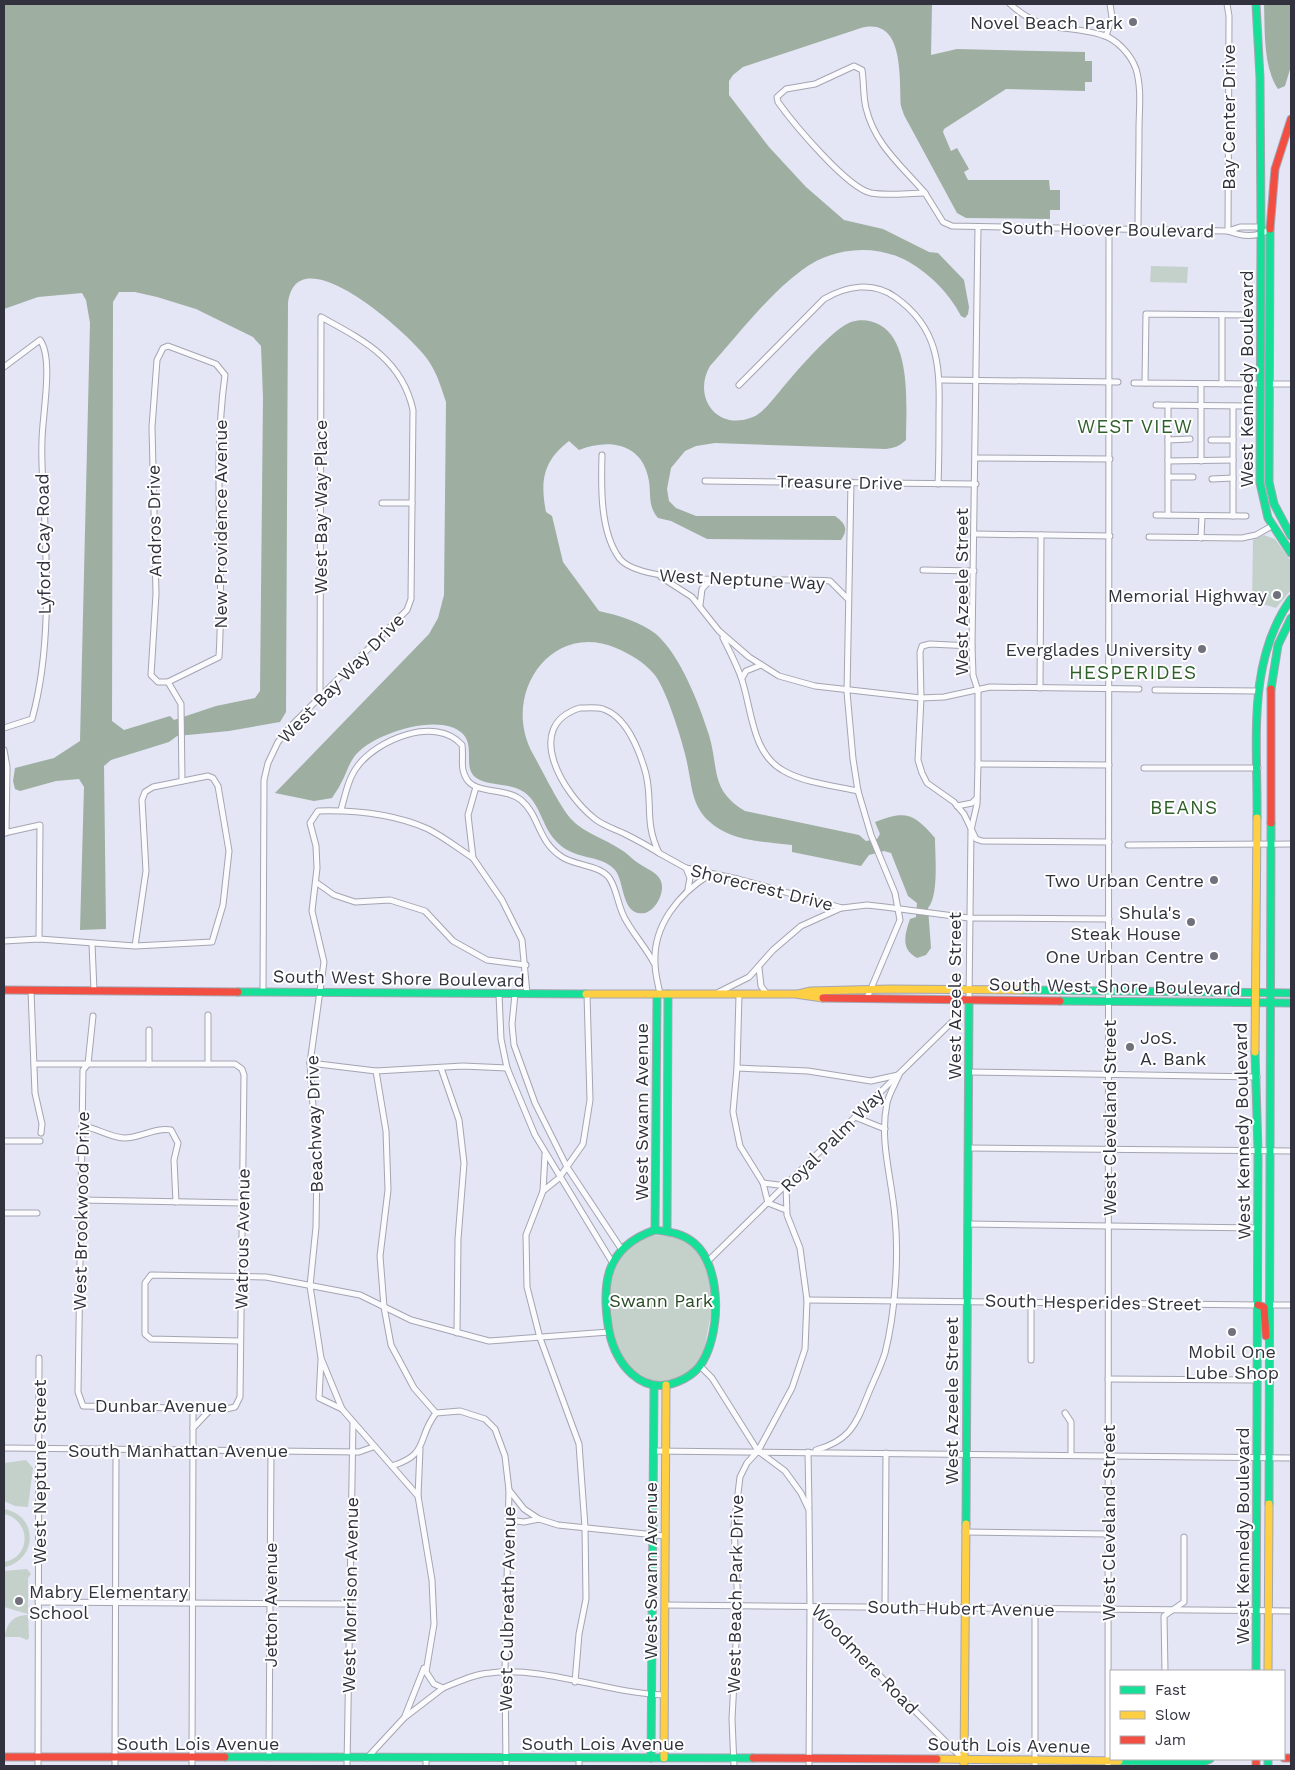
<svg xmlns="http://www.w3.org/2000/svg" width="1295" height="1770" viewBox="0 0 1295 1770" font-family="'Work Sans',sans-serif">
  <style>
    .green { fill: #c4d1ca }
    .water { fill: #9eaea1; fill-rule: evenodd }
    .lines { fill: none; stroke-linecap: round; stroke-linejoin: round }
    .street-casing { stroke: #a4a5b1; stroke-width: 7 }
    .fast-casing { stroke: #a4a5b1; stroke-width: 9 }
    .slow-casing { stroke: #a4a5b1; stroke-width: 9 }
    .jam-casing { stroke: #a4a5b1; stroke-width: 9 }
    .street { stroke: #fbfbfe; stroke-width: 5 }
    .fast { stroke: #16e098; stroke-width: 7 }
    .slow { stroke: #ffcf43; stroke-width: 7 }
    .jam { stroke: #f24e42; stroke-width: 7 }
    .poi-dot { fill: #70717d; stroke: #fff; stroke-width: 2 }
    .labels { text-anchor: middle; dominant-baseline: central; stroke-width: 4; stroke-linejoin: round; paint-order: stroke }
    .poi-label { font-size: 18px; fill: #31323d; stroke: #fff; text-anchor: end }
    .street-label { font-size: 18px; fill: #31323d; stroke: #fff }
    .park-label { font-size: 18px; fill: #294b25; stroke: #fff }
    .neighbourhood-label { font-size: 19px; letter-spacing: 1px; fill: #2e6029; stroke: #fff }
  </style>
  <rect width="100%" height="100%" fill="#e4e5f5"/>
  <g class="green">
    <polygon points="1151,266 1188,267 1187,283 1150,282"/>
    <polygon points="1264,535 1275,539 1291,561 1291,590 1276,608 1266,605 1252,605 1253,540"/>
    <polygon points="646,1235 681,1236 690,1242 706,1262 711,1284 711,1313 704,1351 695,1369 675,1379 652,1382 624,1364 612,1332 610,1288 618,1253"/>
    <polygon points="26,1460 33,1468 28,1507 15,1506 4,1501 4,1463"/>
    <path d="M 4,1509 C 38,1515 38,1558 6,1567 L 4,1567 L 4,1562 C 32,1557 31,1520 4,1514 Z"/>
    <polygon points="27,1569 31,1574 28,1578 28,1614 4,1607 4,1571"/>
    <path d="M 28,1615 L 29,1638 L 27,1640 L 20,1637 L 5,1637 C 6,1624 13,1615 28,1615 Z"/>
  </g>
  <g class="water">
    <path d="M 4,4 L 932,4 L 931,55 L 957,49 L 1085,52 L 1085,61 L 1092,61 L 1092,82 L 1085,82 L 1085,91 L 1006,89 L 944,129 L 943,132 L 951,151 L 957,148 L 969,169 L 964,172 L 968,180 L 1049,180 L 1050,190 L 1060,190 L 1060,210 L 1050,210 L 1050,219 L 966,218 L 957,213 L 904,115 L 901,106 C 899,79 905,16 861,28 L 743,67 L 733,75 L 729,81 L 729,95 L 769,147 L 806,187 L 844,220 L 883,229 L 929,252 L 938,253 L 964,280 L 969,307 L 968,314 L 965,318 L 961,316 C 949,293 931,275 909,262 C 876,243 832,247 802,270 C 768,295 738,335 710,366 C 692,397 717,432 753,417 C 763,413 772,400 780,391 C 794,374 832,329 851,322 C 861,319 871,320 880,325 C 912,343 906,409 906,440 C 900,446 894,448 886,449 L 715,443 L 696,446 L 685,451 L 671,468 L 667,489 L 669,501 L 676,508 L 696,516 L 835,516 C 845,523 849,529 841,540 L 707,539 L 671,521 L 658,518 C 648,507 651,494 649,481 C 643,443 609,438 579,450 L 569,441 C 543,461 540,481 546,512 L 552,516 L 563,562 L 599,611 C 617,615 641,622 656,634 C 681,656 699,704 709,735 C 719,769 710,790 745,811 L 859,835 L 866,841 L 877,839 L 880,834 L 875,822 C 905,810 914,813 935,838 C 935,855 939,896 928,908 L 931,948 L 926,955 L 917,958 C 900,949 905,934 910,919 L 916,917 L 917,903 L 908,896 L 891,853 L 884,851 L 869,855 L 861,866 L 792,852 L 792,845 C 771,842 744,842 725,832 C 688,813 694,788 685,754 C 681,737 665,686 654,674 C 644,662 630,654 616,648 C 551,620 500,695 533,754 C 542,770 560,807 571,819 C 584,833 605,839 620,849 C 627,853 632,859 638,863 C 651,872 668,875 660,897 C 658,903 652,911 645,913 C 621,917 625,882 615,870 C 600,853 574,862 555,840 C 542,826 540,803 524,792 C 510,782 487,787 475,777 C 463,766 475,747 463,734 C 441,711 370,734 354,757 C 348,765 346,775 341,783 C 339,788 335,793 332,798 L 314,801 L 275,793 L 429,634 L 438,618 L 444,595 L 446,402 C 441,387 437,373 428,360 C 412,336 297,232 288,303 L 286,712 L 280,722 L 229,731 L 177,736 L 169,742 L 111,760 L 104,766 L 106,929 L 80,930 L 84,787 L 79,779 L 56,781 L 20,791 L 15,789 L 13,781 L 15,768 L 54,758 L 80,741 L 90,323 L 86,300 L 82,293 L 38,297 L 4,309 ZM 119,292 L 135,292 L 157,297 L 196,309 L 253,337 L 261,346 L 263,397 L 260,691 L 255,698 L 216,706 L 174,720 L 170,716 L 124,730 L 112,721 L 113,302 Z"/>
    <path d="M 1264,4 L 1291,4 L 1291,66 L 1285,86 L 1278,89 C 1263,67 1265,30 1264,4 Z"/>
  </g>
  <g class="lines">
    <defs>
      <g id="street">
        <path d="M 1010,4 C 1046,36 1063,23 1102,35 C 1117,39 1131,55 1136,69 C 1142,89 1139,110 1139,130 C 1139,163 1138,197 1138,230"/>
        <polyline points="1227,4 1229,16 1228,231"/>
        <polyline points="1106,36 1112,17 1110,4"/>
        <path d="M 854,66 L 862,70 C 864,82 863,96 866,108 C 875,145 901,165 925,193 C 908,193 888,196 871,193 C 847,188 793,123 778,102 L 777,97 L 786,89 L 815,84 Z"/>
        <polyline points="925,193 943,222 952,226 1228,231 1240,227 1261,227"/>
        <path d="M 1228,231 C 1243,237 1257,238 1270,229"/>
        <polyline points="1222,315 1222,384"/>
        <path d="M 168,346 L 216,364 L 225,375 C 212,469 225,563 219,657 L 168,682 L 158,682 L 151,675 L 156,594 L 152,427 L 157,360 L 163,348 Z"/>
        <path d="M 4,367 L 40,340 C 54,358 42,417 42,441 C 41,461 43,482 44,502 C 47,573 51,651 32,719 L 4,728"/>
        <polyline points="940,380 1118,382"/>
        <polyline points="1134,383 1259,384"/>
        <polyline points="1145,383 1146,314 1249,315"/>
        <polyline points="1269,384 1291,384"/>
        <path d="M 739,385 L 824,299 C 846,286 873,281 895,297 C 939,328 940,366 939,415 C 939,438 939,461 938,484"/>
        <polyline points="1156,405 1245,406"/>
        <polyline points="1233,406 1233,516"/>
        <polyline points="1168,440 1190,439"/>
        <polyline points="1211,440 1233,440"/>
        <path d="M 602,455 C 601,487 600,533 620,559 C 645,589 788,577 830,581 L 848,599"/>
        <polyline points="976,458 1110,459"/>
        <polyline points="1168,461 1233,460"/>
        <polyline points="1201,461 1201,384"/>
        <polyline points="1168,477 1193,477"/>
        <polyline points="1212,479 1233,478"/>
        <polyline points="705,481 976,484"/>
        <polyline points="851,482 847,692 853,759 858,791 871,835 895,893 900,920 867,998"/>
        <polyline points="382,503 412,503"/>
        <polyline points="1156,515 1246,516"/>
        <polyline points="1168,515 1168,405"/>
        <polyline points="975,534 1110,536"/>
        <polyline points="1149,537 1242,538 1256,535 1272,526"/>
        <polyline points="1201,538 1202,516"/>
        <polyline points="923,570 974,571"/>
        <polyline points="661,577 692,597 719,631 749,657 779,676 815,686 921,698 944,697 990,687 1139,689"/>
        <polyline points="700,605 702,589 711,579"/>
        <path d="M 723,638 C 730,652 737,665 742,680 C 752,711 752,754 784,771 C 805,783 835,786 858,791"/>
        <polyline points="972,646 930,644 922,646 920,652 921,698 918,760 922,773 927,783 954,802 964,814 976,839 982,841 1109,842"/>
        <polyline points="742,678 746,671 761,665"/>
        <polyline points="168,682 181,704 182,781"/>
        <polyline points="1040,688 1041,535"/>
        <polyline points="1155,690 1258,691"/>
        <path d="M 580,708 C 587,708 596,707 603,709 C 627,717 640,752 646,774 C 653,804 644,822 659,853 C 648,846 637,840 625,834 C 615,829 604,826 595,819 C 563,794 522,726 580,708 Z"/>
        <polyline points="4,750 7,767 6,833"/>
        <polyline points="978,764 1109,765"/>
        <polyline points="1144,768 1258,768"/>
        <polyline points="476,787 468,815 473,858 502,900 522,940 527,994"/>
        <polyline points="957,806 972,803 977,798"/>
        <path d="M 341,810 C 345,796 348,779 357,767 C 376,740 436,715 462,745 C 464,758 459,769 468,781 C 479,794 506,788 521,800 C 540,816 537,841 562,857 C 576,866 601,865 610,879 C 618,892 618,909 627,922 C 635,936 646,948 654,963"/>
        <polyline points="4,833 40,825 39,939"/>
        <polyline points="1128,845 1291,844"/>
        <polyline points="659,853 686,868 738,879 842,908 867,905 885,907 969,918 1109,919"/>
        <polyline points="686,868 690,878 688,889"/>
        <polyline points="317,883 334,895 355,902 390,900 425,911 453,941 487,960 526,965"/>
        <polyline points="4,941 39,939 135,946 212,942 223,905 229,851 218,786 213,778 208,776 153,787 145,792 142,800 146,871 135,946"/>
        <polyline points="92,944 94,991"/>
        <polyline points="759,968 761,986 767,994"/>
        <polyline points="31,991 35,1093 42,1124 41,1133"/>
        <path d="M 263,992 L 264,780 L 268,763 L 278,742 L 291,726 L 407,610 L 411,599 L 413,410 C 402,359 363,340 321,317 L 320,697"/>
        <polyline points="719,992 749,977 773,950 801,926 841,908"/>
        <polyline points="499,994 501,1039 507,1068 535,1135 612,1262"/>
        <polyline points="515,994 512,1024 514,1045 535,1103 567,1167 622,1250"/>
        <path d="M 660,994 C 658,984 655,973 655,963 C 653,925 679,894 709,875"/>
        <polyline points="739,995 737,1068 733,1112 740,1146 763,1183 768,1203 786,1210"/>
        <polyline points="969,1000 971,830 977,804 978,764 978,691 973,675 972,646 978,227"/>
        <polyline points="208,1015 208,1064"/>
        <polyline points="149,1030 149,1064"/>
        <polyline points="310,1063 376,1071 463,1066 507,1068"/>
        <polyline points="34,1064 235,1064 242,1069 244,1075 240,1397 235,1407 226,1409 83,1406 78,1392 83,1070 88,1064 93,1016"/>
        <polyline points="441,1068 459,1120 464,1163 458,1239 457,1333"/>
        <polyline points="737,1068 808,1071 871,1081 898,1075"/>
        <polyline points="376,1071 386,1131 388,1190 380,1256 384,1307 391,1345 414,1388 436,1413 460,1411 485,1419 495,1429 505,1456 509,1490 505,1671 506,1766"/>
        <polyline points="969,1072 1257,1077"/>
        <polyline points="855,1117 885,1129"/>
        <path d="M 82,1126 C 97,1128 109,1137 124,1138 C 141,1138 155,1127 171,1130 L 178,1143 L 174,1160 L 176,1202"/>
        <polyline points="4,1141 40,1141"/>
        <polyline points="968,1148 1291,1151"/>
        <polyline points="763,1183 786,1186"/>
        <polyline points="543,1191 545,1154"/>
        <polyline points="81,1200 243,1203"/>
        <polyline points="4,1213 37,1213"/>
        <polyline points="968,1224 1258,1228"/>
        <polyline points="708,1261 955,1019"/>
        <polyline points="807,1300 1258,1305"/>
        <polyline points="1270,1305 1291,1305"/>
        <polyline points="240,1341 151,1339 145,1334 145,1283 151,1275 266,1277 360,1295 411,1320 489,1341 609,1332"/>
        <polyline points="321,1360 319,1398 342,1409"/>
        <polyline points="1031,1360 1031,1301"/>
        <polyline points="700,1366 712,1378 758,1451 785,1471 801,1493 809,1510 810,1606 963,1759"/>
        <polyline points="1108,1379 1258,1380"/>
        <polyline points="193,1409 193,1428"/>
        <polyline points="1065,1413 1071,1422 1071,1455"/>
        <polyline points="4,1448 359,1452 373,1447"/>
        <path d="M 816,1450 C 851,1440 856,1424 869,1392 C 874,1380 881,1366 885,1353 C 895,1314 899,1258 895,1217 C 892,1179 879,1141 887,1103 C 889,1094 895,1084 899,1075"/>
        <polyline points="654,1451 1291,1458"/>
        <polyline points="808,1452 809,1507"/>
        <path d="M 392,1466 C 430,1454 416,1439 436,1413"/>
        <polyline points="509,1490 524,1509 539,1519"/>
        <polyline points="418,1496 420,1449"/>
        <polyline points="509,1520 524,1522 539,1519 558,1525 665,1536"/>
        <polyline points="965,1532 1108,1534"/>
        <polyline points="38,1602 349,1604"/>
        <polyline points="665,1605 1291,1611"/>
        <polyline points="885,1607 886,1453"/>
        <polyline points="1035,1608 1035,1766"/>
        <polyline points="1165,1671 1164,1616 1184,1602 1184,1537"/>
        <polyline points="575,1682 579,1634 586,1599 585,1527 579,1444 540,1338 527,1287 526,1235 543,1191 559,1178 583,1144 590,1100 587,994"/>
        <path d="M 443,1688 C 458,1682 474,1674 490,1673 C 546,1666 606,1693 664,1695"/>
        <polyline points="405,1716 424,1668"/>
        <polyline points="269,1758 271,1451"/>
        <path d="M 367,1758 L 404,1718 L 443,1688 L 434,1684 L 426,1672 L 434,1624 L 432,1580 L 418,1496 L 342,1409 L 321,1358 L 310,1286 L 316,1227 L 317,1164 L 310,1063 L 324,962 L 312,911 L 317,868 L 316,846 L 310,823 L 318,811 C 355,810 394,814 428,829 C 444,837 459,849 473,858"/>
        <polyline points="38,1766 39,1358"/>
        <polyline points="115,1766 116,1450"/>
        <polyline points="192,1766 193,1428 211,1409"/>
        <polyline points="347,1766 353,1423"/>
        <polyline points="426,1766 426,1759"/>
        <polyline points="579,1766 579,1759"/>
        <polyline points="734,1766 732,1719 738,1605 734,1527 740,1477 747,1463 758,1451 792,1388 805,1349 807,1300 800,1248 787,1215 786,1186"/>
        <polyline points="809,1766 810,1606"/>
        <polyline points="1108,1766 1109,229"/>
      </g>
      <g id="fast">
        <polyline points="1256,4 1260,78 1261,227"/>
        <polyline points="1261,227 1260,483 1268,518 1291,553"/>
        <polyline points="1270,229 1269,482 1274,504 1291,536"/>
        <polyline points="1271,689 1278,645 1291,618"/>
        <path d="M 1257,818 C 1258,744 1246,662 1291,599"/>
        <polyline points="1022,990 1291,993"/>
        <polyline points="238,992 586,994"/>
        <polyline points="1060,1001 1291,1003"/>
        <polyline points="1255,1052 1258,1151 1256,1671"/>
        <path d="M 655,1230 C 670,1232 682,1233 694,1243 C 723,1267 721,1339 699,1367 C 693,1374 685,1379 677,1382 C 641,1396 616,1364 609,1331 C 601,1284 605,1247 655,1230 Z"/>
        <polyline points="655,1230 657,994"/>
        <polyline points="667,1230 668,994"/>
        <polyline points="1269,1504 1271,823"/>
        <polyline points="966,1524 969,1000"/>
        <polyline points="225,1757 753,1758"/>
        <polyline points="651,1758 654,1386"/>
        <polyline points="1268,1759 1268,1766"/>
        <polyline points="1119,1761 1203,1762 1210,1759"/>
      </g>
      <g id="slow">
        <polyline points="586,994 795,994 823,998"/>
        <polyline points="798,994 811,991 890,989 1022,990"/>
        <polyline points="1255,1052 1257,818"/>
        <polyline points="1268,1671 1269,1504"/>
        <polyline points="664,1758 666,1385"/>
        <polyline points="937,1759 1119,1761"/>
        <polyline points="964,1766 966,1524"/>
      </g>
      <g id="jam">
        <polyline points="1270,229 1275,169 1291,119"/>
        <polyline points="1271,823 1271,689"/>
        <polyline points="4,990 238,992"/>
        <polyline points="823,998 1060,1001"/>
        <polyline points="1258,1305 1264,1307 1266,1336"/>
        <polyline points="4,1757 225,1757"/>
        <polyline points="753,1758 937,1759"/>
        <polyline points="1284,1758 1291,1758"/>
        <polyline points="1256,1759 1256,1766"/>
      </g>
    </defs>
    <use href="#street" class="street-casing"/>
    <use href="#fast" class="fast-casing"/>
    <use href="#slow" class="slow-casing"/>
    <use href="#jam" class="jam-casing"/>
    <use href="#street" class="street"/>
    <use href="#fast" class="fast"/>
    <use href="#slow" class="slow"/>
    <use href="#jam" class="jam"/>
  </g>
  <g class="poi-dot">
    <circle cx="1133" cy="22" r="5"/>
    <circle cx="1277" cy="595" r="5"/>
    <circle cx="1202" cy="649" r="5"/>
    <circle cx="1214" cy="880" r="5"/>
    <circle cx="1191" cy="922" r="5"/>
    <circle cx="1214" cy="956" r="5"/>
    <circle cx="1130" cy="1047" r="5"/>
    <circle cx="1232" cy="1332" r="5"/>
    <circle cx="19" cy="1601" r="5"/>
  </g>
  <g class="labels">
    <g class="poi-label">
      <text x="1123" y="22">Novel Beach Park</text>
      <text x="1267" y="595">Memorial Highway</text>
      <text x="1192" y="649">Everglades University</text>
      <text x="1204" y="880">Two Urban Centre</text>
      <text x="1181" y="912">Shula's<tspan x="1181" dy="21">Steak House</tspan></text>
      <text x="1204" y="956">One Urban Centre</text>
      <text x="1140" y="1037" text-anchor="start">JoS.<tspan x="1140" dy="21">A. Bank</tspan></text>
      <text x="1232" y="1351" text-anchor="middle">Mobil One<tspan x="1232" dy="21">Lube Shop</tspan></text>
      <text x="29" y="1591" text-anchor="start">Mabry Elementary<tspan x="29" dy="21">School</tspan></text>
    </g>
    <g class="street-label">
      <text transform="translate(1228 117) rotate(-90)">Bay Center Drive</text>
      <text transform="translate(1108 229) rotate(1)">South Hoover Boulevard</text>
      <text transform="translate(1246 379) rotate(-90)">West Kennedy Boulevard</text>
      <text transform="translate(840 482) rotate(1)">Treasure Drive</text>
      <text transform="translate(320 507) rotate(-90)">West Bay Way Place</text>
      <text transform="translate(154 521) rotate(-91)">Andros Drive</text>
      <text transform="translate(220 524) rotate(-90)">New Providence Avenue</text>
      <text transform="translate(43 544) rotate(-91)">Lyford Cay Road</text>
      <text transform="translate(742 579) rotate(3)">West Neptune Way</text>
      <text transform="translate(961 592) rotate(-90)">West Azeele Street</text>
      <text transform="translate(341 678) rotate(-46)">West Bay Way Drive</text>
      <text transform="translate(762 887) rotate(14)">Shorecrest Drive</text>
      <text transform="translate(399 978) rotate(1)">South West Shore Boulevard</text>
      <text transform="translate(1115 986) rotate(1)">South West Shore Boulevard</text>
      <text transform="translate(954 996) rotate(-90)">West Azeele Street</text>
      <text transform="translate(641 1112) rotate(-90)">West Swann Avenue</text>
      <text transform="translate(1109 1118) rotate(-90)">West Cleveland Street</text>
      <text transform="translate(314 1124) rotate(-92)">Beachway Drive</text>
      <text transform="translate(1242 1131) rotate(-91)">West Kennedy Boulevard</text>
      <text transform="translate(832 1140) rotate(-45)">Royal Palm Way</text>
      <text transform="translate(81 1211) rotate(-89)">West Brookwood Drive</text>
      <text transform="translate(242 1239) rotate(-89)">Watrous Avenue</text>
      <text transform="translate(1093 1302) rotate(1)">South Hesperides Street</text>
      <text transform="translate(951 1401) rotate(-90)">West Azeele Street</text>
      <text x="161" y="1405">Dunbar Avenue</text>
      <text x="178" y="1450">South Manhattan Avenue</text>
      <text transform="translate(39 1472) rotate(-90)">West Neptune Street</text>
      <text transform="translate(1108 1523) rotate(-90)">West Cleveland Street</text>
      <text transform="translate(1242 1536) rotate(-90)">West Kennedy Boulevard</text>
      <text transform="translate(650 1571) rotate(-90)">West Swann Avenue</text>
      <text transform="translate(735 1594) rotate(-89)">West Beach Park Drive</text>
      <text transform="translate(350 1595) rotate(-89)">West Morrison Avenue</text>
      <text transform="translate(270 1605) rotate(-90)">Jetton Avenue</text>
      <text transform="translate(961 1608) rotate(1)">South Hubert Avenue</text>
      <text transform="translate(507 1609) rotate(-89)">West Culbreath Avenue</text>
      <text transform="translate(865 1659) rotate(46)">Woodmere Road</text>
      <text x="198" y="1743">South Lois Avenue</text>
      <text x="603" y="1743">South Lois Avenue</text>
      <text transform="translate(1009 1745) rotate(1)">South Lois Avenue</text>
    </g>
    <g class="park-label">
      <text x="661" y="1300">Swann Park</text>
    </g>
    <g class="neighbourhood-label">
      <text x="1135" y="426">WEST VIEW</text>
      <text x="1133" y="672">HESPERIDES</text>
      <text x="1184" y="807">BEANS</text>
    </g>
  </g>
  <rect width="1295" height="1770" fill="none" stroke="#31323d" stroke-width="10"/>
  <rect x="1110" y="1670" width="175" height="90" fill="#ffffff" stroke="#adadb1"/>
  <rect x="1120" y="1686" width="25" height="8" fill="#16e098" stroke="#adadb1"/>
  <text x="1155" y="1695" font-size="15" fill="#31323d">Fast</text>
  <rect x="1120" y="1711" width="25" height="8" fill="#ffcf43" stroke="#adadb1"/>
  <text x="1155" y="1720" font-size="15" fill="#31323d">Slow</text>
  <rect x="1120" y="1736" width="25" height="8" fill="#f24e42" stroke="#adadb1"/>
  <text x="1155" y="1745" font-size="15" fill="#31323d">Jam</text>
</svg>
